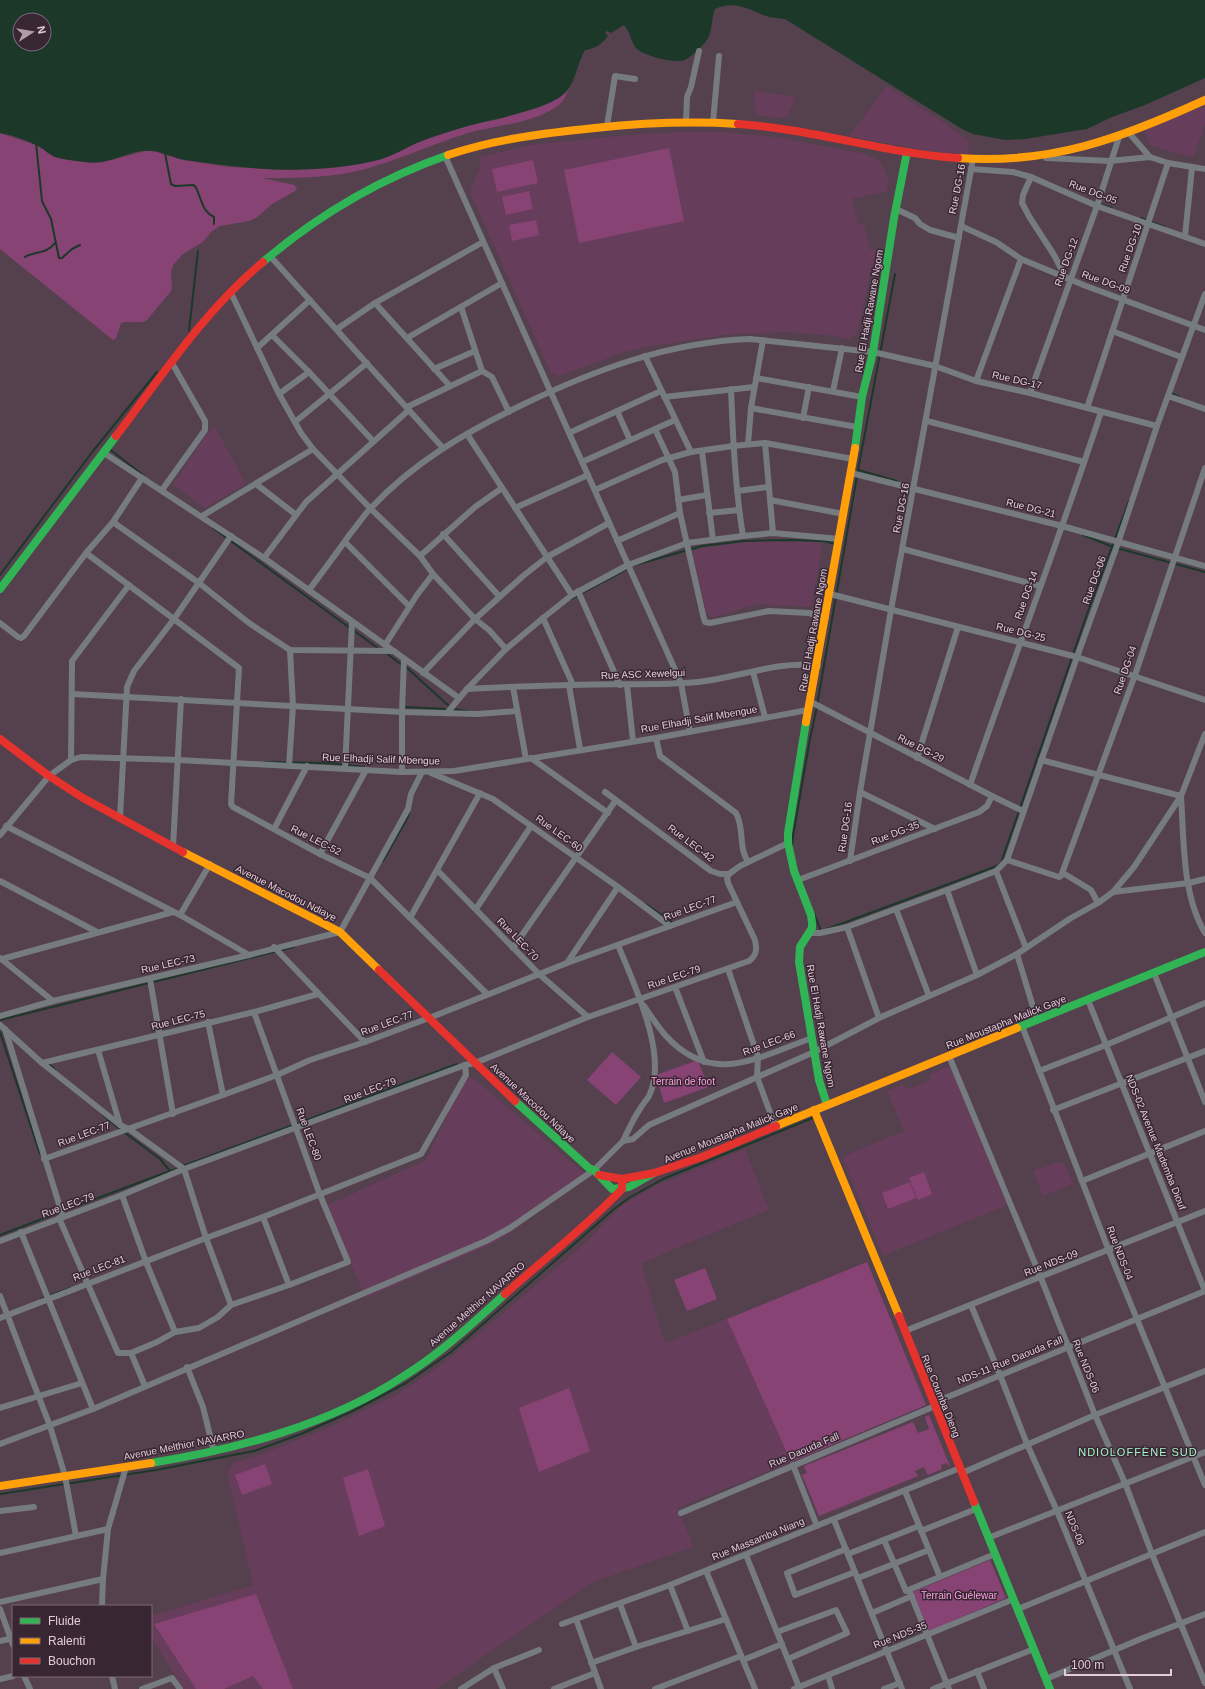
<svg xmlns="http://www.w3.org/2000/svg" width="1205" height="1689" viewBox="0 0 1205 1689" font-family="Arial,sans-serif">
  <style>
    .built { fill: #663d5a }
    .green { fill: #884375 }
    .water { fill: #1b3829; fill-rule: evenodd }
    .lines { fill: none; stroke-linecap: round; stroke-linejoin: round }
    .stream { stroke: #1b3829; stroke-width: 2 }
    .street { stroke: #767b7f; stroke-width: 6 }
    .fast { stroke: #30b455; stroke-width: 8 }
    .slow { stroke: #ff9f0a; stroke-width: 8 }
    .jam { stroke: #e5322d; stroke-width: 8 }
    .labels { text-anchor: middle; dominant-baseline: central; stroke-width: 3; stroke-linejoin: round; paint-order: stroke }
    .street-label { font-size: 10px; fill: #e3cbda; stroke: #382632 }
    .park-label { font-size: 10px; fill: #f9a2de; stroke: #382632 }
    .neighbourhood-label { font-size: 11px; letter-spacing: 1px; fill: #a6f6c9; stroke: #382632 }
  </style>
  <rect width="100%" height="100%" fill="#55404e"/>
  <g class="built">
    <polygon points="887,86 941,121 969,141 968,155 928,151 849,136"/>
    <polygon points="755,91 796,97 786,118 755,115 756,107 753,106"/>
    <polygon points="1205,105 1205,125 1193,158 1150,145 1144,129"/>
    <polygon points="677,132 724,132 777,137 865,154 880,161 889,178 887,191 852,199 858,224 864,223 870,250 876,250 857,333 849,339 833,336 790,332 732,334 645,347 624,352 559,376 551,373 470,192 480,167 480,157 530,145 618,136"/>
    <polygon points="215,427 246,484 205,508 173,485 207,433"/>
    <polygon points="755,540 813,542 823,544 811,607 757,604 712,618 706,612 692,550"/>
    <polygon points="950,1066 1007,1205 883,1256 842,1157 904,1131 887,1091 902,1085 909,1089 931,1080 929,1075"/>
    <polygon points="466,1075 477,1081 585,1174 522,1224 498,1241 366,1298 326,1206 426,1160"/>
    <polygon points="745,1149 769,1210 678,1247 641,1264 665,1343 727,1319 791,1462 678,1508 693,1547 593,1582 436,1689 184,1689 151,1638 151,1616 253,1585 227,1472 234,1463 262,1454 330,1427 398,1394 444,1363 583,1245 622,1205 655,1186"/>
    <polygon points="1058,1162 1059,1164 1064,1162 1073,1184 1043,1196 1033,1171"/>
  </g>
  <g class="green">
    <path d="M 569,85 C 567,95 564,102 555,108 C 529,124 497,125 468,133 C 429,145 393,163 353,172 C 324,178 292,178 262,178 L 294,185 L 297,188 L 295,191 L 272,204 L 256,218 L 249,221 L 220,226 L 211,232 L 203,242 L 183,254 L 173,265 L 171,272 L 172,286 L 171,291 L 147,320 C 139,325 130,320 121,323 L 116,338 L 113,340 L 0,249 L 0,133 L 36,145 L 59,158 L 89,163 L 104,162 L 145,151 L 153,151 L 182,160 L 229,167 L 295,170 L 419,142 L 469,125 L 500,119 L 548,103 L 565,93 Z"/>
    <polygon points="669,148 684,221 579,243 564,170"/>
    <polygon points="533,160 538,183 497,192 492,169"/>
    <polygon points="529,191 533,209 506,215 502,197"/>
    <polygon points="536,220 539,235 512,241 509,225"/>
    <polygon points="612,1052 641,1077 616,1105 587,1080"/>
    <polygon points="698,1060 708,1087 664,1103 656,1075"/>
    <polygon points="924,1172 932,1194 918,1200 909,1178"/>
    <polygon points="910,1182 916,1198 888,1209 882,1193"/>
    <polygon points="867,1262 926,1405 791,1462 727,1319"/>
    <polygon points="705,1268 717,1299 687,1311 674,1280"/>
    <polygon points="569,1388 590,1451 539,1472 519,1408"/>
    <polygon points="929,1415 950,1466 949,1467 947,1463 941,1465 942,1469 928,1475 924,1467 915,1471 918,1476 819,1516 802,1475 807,1473 804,1466 913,1422 918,1433 929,1429 925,1417"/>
    <polygon points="265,1464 272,1484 242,1495 235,1475"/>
    <polygon points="368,1469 385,1526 359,1536 343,1478"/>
    <polygon points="990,1560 1006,1598 929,1631 913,1592"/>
    <polygon points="256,1594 293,1689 263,1689 253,1676 224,1689 196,1689 154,1624"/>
  </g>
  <path class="water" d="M 0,0 L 1205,0 L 1205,78 L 1145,105 L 1112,117 L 1087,129 L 1025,139 L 1005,140 L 973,134 L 962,129 L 785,19 C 779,18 772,18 766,16 C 748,9 734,0 715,9 C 712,17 712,28 709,36 C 706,44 692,56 685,60 C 675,64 645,56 637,49 C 630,42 631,32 624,25 L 611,33 L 607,31 L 605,33 L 608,36 C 601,45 596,48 585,50 C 577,63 576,82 565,93 C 548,110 492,119 468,126 C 451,131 433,136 417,143 C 406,148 394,155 382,159 C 317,176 251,170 186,160 C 174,158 164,152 152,151 C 131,148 109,166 87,162 C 77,161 65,160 55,157 C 48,154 43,148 36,145 C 26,140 12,135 0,133 ZM 20,20 L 44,20 L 44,44 L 20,44 Z"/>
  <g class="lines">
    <g class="stream">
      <polyline points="36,143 42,201 51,219 59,258 62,258 72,249 80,245"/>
      <path d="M 165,153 L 171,184 L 175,186 L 193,185 L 195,186 C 202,198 201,211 214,217 L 214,224"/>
      <polyline points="1099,204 1112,208"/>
      <polyline points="1141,218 1165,227"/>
      <path d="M 25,257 C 35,251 47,254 55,243"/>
      <polyline points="189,331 198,251"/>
      <polyline points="1171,393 1179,397"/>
      <polyline points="111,450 144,476"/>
      <polyline points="858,470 897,481"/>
      <polyline points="213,528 350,628"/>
      <polyline points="1083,535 1113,547"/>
      <polyline points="1117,548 1205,572"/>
      <polyline points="635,565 702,546 744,541 791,540 824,541 835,544"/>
      <polyline points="0,575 93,451 157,372"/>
      <polyline points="571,599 629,568"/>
      <polyline points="353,630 379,649"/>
      <polyline points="386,653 402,665"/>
      <polyline points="406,667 450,707"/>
      <polyline points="404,707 447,709"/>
      <polyline points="452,709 467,711"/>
      <polyline points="265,762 328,763 364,767"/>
      <polyline points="792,846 793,836 810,739 816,711 858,470 895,274"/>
      <polyline points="383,861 408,817 409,812"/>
      <polyline points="646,904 673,923"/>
      <polyline points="814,913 821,931"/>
      <polyline points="827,929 997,866 1001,863 1087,614 1129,501"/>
      <polyline points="0,1020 294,947"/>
      <polyline points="0,1032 40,1154"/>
      <polyline points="48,1063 55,1070"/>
      <polyline points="103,1115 121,1130"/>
      <polyline points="183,1166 457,1064"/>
      <polyline points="170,1171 179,1168"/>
      <polyline points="63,1211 170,1171 160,1159 124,1132"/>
      <polyline points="0,1235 60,1212"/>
      <polyline points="41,1299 70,1288"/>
      <polyline points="0,1494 156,1470 254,1451 301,1434 353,1411 406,1383 451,1352 614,1209 629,1198 663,1179 815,1117"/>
    </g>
    <g class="street">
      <polyline points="686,122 687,97 691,87 699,51"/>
      <polyline points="713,122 719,56"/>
      <polyline points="607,126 615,76 635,79"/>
      <polyline points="1129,133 1150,157"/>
      <polyline points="445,156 681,683 690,732"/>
      <polyline points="1046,158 1110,161 1150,157 1168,163 1205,169"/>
      <polyline points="971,169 1013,172 1031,177 1097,206 1205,244"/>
      <polyline points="1031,177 1023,195 1022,203 1030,218 1054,255 1066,278"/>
      <polyline points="896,209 915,218 920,224 930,230 959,238"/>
      <polyline points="961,226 996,242 1021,259 1086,286 1205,330"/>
      <polyline points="1185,236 1192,168"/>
      <polyline points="270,256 443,448"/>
      <polyline points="231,293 279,394 301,433 313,449 370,508 420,556 433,574 475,619 489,630 506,649"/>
      <polyline points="375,303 450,386"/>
      <polyline points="461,307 482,371 492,377 509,412"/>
      <polyline points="337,329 375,303 483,242"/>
      <polyline points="1112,331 1181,357"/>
      <polyline points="272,335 309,372 373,441"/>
      <polyline points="407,338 502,283"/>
      <polyline points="257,348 310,300"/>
      <polyline points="645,356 691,452"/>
      <polyline points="434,369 475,351"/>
      <polyline points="756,378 862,397"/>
      <polyline points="976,381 1021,259"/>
      <path d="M 731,389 C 733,438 735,487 743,536"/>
      <polyline points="833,391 842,348"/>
      <polyline points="1030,393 1097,206 1119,137"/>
      <polyline points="279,394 309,372"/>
      <polyline points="1168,396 1205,409"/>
      <polyline points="664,397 754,387"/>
      <polyline points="407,407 482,371"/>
      <polyline points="751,408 857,427"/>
      <polyline points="1087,408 1168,163"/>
      <polyline points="617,411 630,440"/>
      <polyline points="803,418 809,387"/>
      <polyline points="927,421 1084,462"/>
      <polyline points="295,422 367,363"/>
      <polyline points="655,429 675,472 680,513 703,615 705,622 710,623 769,611 809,613 826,618"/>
      <polyline points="569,433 661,391"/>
      <polyline points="467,434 572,595"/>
      <polyline points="765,443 773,533"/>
      <polyline points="748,444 751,408 763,340"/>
      <polyline points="702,451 713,540"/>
      <polyline points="104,453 264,558 459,698"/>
      <polyline points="582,462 675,420"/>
      <polyline points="851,473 1062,526 1205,566"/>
      <polyline points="256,484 295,514"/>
      <polyline points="162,490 205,430 205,421 172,363"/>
      <polyline points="595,490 662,460 691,452 733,446 765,443 853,459"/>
      <polyline points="737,491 768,487"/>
      <polyline points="678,500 707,495"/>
      <polyline points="770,500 844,514"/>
      <polyline points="515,508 588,475"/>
      <polyline points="709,513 739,510"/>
      <polyline points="202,516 313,449"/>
      <polyline points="113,522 199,583 249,623 290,650 394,651"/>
      <polyline points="443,534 499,596"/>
      <polyline points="617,541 680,513"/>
      <polyline points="345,542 409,606"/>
      <polyline points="903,549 1040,586"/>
      <polyline points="86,553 239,668 231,804 233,807 320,854 370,878 487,994"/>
      <polyline points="420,556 475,507 502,488"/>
      <polyline points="264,558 306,502 409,410"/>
      <path d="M 309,590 C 323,571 337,553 350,534 C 357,526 363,516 371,508 C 414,462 466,432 522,405 C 594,370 669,342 750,339 L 873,352 L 935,366 L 976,381 L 1030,393 L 1157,426"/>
      <polyline points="578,591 620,685"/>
      <polyline points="830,594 1077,657 1205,700"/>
      <polyline points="543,618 573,685"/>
      <polyline points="0,623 18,637 21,638 24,636 86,553 113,522 142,478"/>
      <polyline points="385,645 417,595 433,574"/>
      <polyline points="753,672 765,717"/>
      <polyline points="423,673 475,619 523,576 547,557 609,523"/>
      <polyline points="569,685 580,749"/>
      <polyline points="627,685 633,741"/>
      <polyline points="513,687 526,759"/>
      <path d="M 467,689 C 502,687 538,686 573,685 C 615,683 656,686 698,682 C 738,678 778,660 818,666"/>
      <polyline points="72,694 402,712 478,714 517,711"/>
      <polyline points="811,702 992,796 1023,811"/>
      <polyline points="447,713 467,689 506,649 543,618 572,595 628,565 687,543 743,536 773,533 840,539"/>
      <path d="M 656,738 L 660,756 L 736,813 C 745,830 738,847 748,862"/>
      <polyline points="531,758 608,813"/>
      <polyline points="917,758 958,627"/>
      <polyline points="71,760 72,661 129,585"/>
      <path d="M 1041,760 L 1181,796 C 1184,840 1182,895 1205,933"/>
      <polyline points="289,766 293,706 290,650"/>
      <polyline points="345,769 352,623"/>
      <polyline points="402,772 402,712 404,659"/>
      <polyline points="431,773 493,799 618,887 670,926"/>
      <path d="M 970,785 C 1013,660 1060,537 1101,412"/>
      <polyline points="605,792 711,871 720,874 729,874"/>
      <polyline points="860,792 935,829"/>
      <polyline points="120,818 127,687 134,671 174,619 231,536"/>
      <polyline points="6,826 180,915 249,955"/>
      <polyline points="274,829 307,766"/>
      <polyline points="0,835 49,776 71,760 81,757 179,760 402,772 454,771 656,738 808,710"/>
      <polyline points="173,847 181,699"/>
      <polyline points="320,854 366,770"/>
      <polyline points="1007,860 1059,877 1061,876 1135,675 1205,468"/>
      <polyline points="850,861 860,792 891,610 973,159"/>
      <polyline points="437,870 539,974 588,1017"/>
      <polyline points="996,871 1026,948"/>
      <polyline points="1063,873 1091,890 1098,903"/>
      <polyline points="729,874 740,866 788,843"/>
      <polyline points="798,880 979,812 987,806 992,796"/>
      <polyline points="0,881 97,932"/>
      <polyline points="947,890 977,975"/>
      <polyline points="1113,892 1189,883 1205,879"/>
      <polyline points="476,909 531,826"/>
      <polyline points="896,909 929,996"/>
      <polyline points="180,915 210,864"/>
      <polyline points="410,918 480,793"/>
      <polyline points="847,927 879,1018"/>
      <polyline points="808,933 820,933 847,927 947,890 996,871 1007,860 1077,657 1118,543 1157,426 1205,294"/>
      <path d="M 618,945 C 634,985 669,1055 649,1096 C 646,1101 642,1105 640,1109 C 633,1119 628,1131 623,1141"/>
      <polyline points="274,947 365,1042"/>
      <polyline points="513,948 616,800"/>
      <polyline points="1017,954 1037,1020"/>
      <polyline points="0,958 53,1001"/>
      <polyline points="2,959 173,912"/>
      <polyline points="567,963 618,887"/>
      <polyline points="728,969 758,1057 757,1077 775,1126"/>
      <polyline points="1154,973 1205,1102"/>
      <polyline points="150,979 173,1114"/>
      <polyline points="675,987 704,1062"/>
      <polyline points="1088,1000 1205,1291"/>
      <path d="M 644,1006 C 651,1016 658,1027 666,1036 C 713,1087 758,1057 812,1038"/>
      <polyline points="0,1016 53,1001 249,955 340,932 408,809 411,794 422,772"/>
      <polyline points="208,1022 223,1095"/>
      <polyline points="0,1025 42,1063 120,1125 129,1129 184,1169 206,1238 231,1305"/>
      <polyline points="1022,1026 1109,1251 1205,1485"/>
      <polyline points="5,1029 63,1217"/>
      <polyline points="98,1050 120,1125"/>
      <polyline points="949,1056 1041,1278 1095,1415 1125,1483 1152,1554 1205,1683"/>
      <polyline points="42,1063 254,1012 318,994"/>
      <polyline points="1039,1071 1106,1045 1205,1003"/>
      <polyline points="1053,1110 1205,1051"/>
      <polyline points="44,1159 223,1095 277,1075 310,1060 365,1042 429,1018 567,963 737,902"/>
      <polyline points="1082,1181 1205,1131"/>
      <polyline points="122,1195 146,1262 175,1332"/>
      <polyline points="263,1217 289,1285"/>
      <polyline points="59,1218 118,1353 131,1353 157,1342 175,1332 199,1328 218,1317 231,1305 289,1285 348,1262 320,1195 254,1012"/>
      <polyline points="21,1232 93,1409"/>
      <path d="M 0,1241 L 122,1195 L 184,1169 L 465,1065 L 475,1063 L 588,1017 L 749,961 C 757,955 757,949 755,940 L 728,883 L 727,878 L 729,874"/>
      <polyline points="0,1296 50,1426 65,1476 76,1536"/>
      <polyline points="971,1305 1000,1375 1027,1444 1057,1511 1130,1689"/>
      <polyline points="0,1318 206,1238 263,1217 421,1154 466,1075 465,1065"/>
      <polyline points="905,1331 1205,1211"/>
      <polyline points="131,1353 145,1386"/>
      <polyline points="187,1367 203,1407 214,1452"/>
      <polyline points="933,1403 1205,1291"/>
      <polyline points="0,1408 82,1383"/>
      <polyline points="0,1444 93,1409 486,1241 510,1228 594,1170 623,1141 633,1139 649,1125 814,1052 879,1018 977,975 1017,954 1071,918 1098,903 1113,892 1134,867 1181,796 1205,734"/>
      <polyline points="793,1465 817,1526"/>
      <polyline points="962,1473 1095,1415 1205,1371"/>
      <polyline points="905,1491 940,1577"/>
      <polyline points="0,1511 34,1507"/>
      <polyline points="681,1513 935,1406"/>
      <polyline points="834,1520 902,1689"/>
      <polyline points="921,1531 976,1509"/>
      <polyline points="988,1538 1205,1452"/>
      <polyline points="884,1540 906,1591 995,1554"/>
      <polyline points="846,1549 787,1573 795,1595 855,1572"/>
      <polyline points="0,1553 108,1529"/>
      <polyline points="848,1554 919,1526"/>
      <polyline points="746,1555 799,1687"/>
      <polyline points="706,1571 755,1689"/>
      <polyline points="858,1578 929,1550"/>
      <polyline points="670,1585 688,1631"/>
      <polyline points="909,1590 949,1689"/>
      <polyline points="0,1602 103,1579"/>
      <polyline points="620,1604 636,1647"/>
      <polyline points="102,1606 103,1579 108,1529 126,1467"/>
      <polyline points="0,1609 13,1645"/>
      <polyline points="1018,1609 1205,1532"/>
      <polyline points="872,1613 912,1596"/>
      <polyline points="576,1619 601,1689"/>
      <polyline points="562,1624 670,1585 960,1468"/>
      <polyline points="777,1632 836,1610 847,1633 788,1659"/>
      <polyline points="0,1641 13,1638"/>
      <polyline points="743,1660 782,1644"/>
      <polyline points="591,1663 636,1647 726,1619"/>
      <polyline points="494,1668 503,1689"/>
      <polyline points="977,1671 984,1689"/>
      <polyline points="828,1675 832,1689"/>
      <polyline points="24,1676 30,1689"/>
      <polyline points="112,1676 115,1689"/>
      <polyline points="0,1679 13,1676"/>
      <polyline points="1046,1679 1143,1638 1205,1614"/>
      <polyline points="142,1689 172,1678 180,1689"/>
      <polyline points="461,1689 494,1668 539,1650"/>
      <polyline points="554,1689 595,1673"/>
      <polyline points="655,1689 741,1656"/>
      <polyline points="794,1689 1014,1599"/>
      <polyline points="884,1689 900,1683"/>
      <polyline points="933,1689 1034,1649"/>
    </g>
    <g class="fast">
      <path d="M 263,262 C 318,215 379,179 448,155"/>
      <polyline points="855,448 862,397 873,352 894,218 907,152"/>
      <polyline points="0,589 116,436"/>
      <polyline points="806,722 788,833 788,843 794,871 811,915 812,923 812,928 800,947 799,962 819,1080 827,1105"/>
      <polyline points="1017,1028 1205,952"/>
      <polyline points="515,1101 590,1169 594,1170 612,1189 629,1187 654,1173"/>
      <path d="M 151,1463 C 238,1449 329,1425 404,1376 C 441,1353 473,1323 505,1294"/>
      <polyline points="974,1502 1050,1689"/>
    </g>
    <g class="slow">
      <path d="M 448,155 C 496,139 545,133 595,128 C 642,123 691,121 738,124"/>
      <path d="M 958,158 C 1051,165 1122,138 1205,100"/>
      <polyline points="806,722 855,448"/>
      <polyline points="183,852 340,932 379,970"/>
      <polyline points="814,1110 899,1316"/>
      <polyline points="776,1126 1017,1028"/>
      <polyline points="0,1486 151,1463"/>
    </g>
    <g class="jam">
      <path d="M 738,124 C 813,129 884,153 958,158"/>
      <path d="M 116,436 C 162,376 204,311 263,262"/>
      <polyline points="0,739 49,776 83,798 183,852"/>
      <polyline points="379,970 515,1101"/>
      <polyline points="599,1175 622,1179 654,1173 702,1157 776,1126"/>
      <path d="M 505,1294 C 544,1259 586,1227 622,1189 L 622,1179"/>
      <polyline points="899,1316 974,1502"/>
    </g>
  </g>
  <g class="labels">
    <g class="street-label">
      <text transform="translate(957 189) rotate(-79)">Rue DG-16</text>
      <text transform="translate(1093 192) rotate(21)">Rue DG-05</text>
      <text transform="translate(1130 248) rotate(-70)">Rue DG-10</text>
      <text transform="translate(1066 262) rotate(-70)">Rue DG-12</text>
      <text transform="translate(1106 282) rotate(20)">Rue DG-09</text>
      <text transform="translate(869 311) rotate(-80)">Rue El Hadji Rawane Ngom</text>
      <text transform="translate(1017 380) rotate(13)">Rue DG-17</text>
      <text transform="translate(901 508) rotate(-79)">Rue DG-16</text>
      <text transform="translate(1031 508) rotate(14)">Rue DG-21</text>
      <text transform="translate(1094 580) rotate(-70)">Rue DG-06</text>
      <text transform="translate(1026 595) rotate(-70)">Rue DG-14</text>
      <text transform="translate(813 630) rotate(-80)">Rue El Hadji Rawane Ngom</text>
      <text transform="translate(1021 632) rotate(14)">Rue DG-25</text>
      <text transform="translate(1125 670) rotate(-71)">Rue DG-04</text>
      <text transform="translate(643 674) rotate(-2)">Rue ASC Xewelgui</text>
      <text transform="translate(699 719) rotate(-10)">Rue Elhadji Salif Mbengue</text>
      <text transform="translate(921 748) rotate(27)">Rue DG-29</text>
      <text transform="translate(381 759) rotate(2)">Rue Elhadji Salif Mbengue</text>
      <text transform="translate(845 827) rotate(-82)">Rue DG-16</text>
      <text transform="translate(559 833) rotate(36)">Rue LEC-60</text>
      <text transform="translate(895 833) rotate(-21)">Rue DG-35</text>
      <text transform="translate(316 840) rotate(27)">Rue LEC-52</text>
      <text transform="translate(691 843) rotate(37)">Rue LEC-42</text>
      <text transform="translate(286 893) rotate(27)">Avenue Macodou Ndiaye</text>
      <text transform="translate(690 908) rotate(-20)">Rue LEC-77</text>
      <text transform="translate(518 939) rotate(46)">Rue LEC-70</text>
      <text transform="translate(168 964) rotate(-13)">Rue LEC-73</text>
      <text transform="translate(674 977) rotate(-19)">Rue LEC-79</text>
      <text transform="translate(178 1020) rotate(-14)">Rue LEC-75</text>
      <text transform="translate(1006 1022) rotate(-22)">Rue Moustapha Malick Gaye</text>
      <text transform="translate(387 1023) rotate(-20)">Rue LEC-77</text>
      <text transform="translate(821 1026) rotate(80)">Rue El Hadji Rawane Ngom</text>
      <text transform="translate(769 1043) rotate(-20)">Rue LEC-66</text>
      <text transform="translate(370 1090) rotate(-21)">Rue LEC-79</text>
      <text transform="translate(533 1103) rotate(43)">Avenue Macodou Ndiaye</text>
      <text transform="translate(731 1133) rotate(-22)">Avenue Moustapha Malick Gaye</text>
      <text transform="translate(84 1134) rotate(-20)">Rue LEC-77</text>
      <text transform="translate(309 1134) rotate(70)">Rue LEC-80</text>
      <text transform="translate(1156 1142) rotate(68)">NDS-02 Avenue Mademba Diouf</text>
      <text transform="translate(68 1205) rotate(-20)">Rue LEC-79</text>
      <text transform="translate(1120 1253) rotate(69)">Rue NDS-04</text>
      <text transform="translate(1051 1263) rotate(-21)">Rue NDS-09</text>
      <text transform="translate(99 1268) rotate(-21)">Rue LEC-81</text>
      <text transform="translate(477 1304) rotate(-41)">Avenue Melthior NAVARRO</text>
      <text transform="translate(1010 1360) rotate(-22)">NDS-11 Rue Daouda Fall</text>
      <text transform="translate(1086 1366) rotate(68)">Rue NDS-06</text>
      <text transform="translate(941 1396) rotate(68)">Rue Coumba Dieng</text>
      <text transform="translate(184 1445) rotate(-11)">Avenue Melthior NAVARRO</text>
      <text transform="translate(804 1450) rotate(-23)">Rue Daouda Fall</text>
      <text transform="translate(1075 1528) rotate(68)">NDS-08</text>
      <text transform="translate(758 1539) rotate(-22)">Rue Massamba Niang</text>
      <text transform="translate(900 1635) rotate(-22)">Rue NDS-35</text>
    </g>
    <g class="park-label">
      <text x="683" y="1081">Terrain de foot</text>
      <text x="959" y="1595">Terrain Guélewar</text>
    </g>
    <g class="neighbourhood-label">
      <text x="1138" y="1452">NDIOLOFFÈNE SUD</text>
    </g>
  </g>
  <rect x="12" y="1605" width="140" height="72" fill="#382632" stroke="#7c6875"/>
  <rect x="20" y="1618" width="20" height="6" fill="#30b455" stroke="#7c6875"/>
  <text x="48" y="1625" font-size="12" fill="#e3cbda">Fluide</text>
  <rect x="20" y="1638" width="20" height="6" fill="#ff9f0a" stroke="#7c6875"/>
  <text x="48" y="1645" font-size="12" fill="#e3cbda">Ralenti</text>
  <rect x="20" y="1658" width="20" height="6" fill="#e5322d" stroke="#7c6875"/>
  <text x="48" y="1665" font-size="12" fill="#e3cbda">Bouchon</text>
  <g transform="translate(32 32) rotate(78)"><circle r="19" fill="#382632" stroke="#7c6875"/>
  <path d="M0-3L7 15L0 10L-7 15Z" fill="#b19aa9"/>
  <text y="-6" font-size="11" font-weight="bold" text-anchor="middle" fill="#e3cbda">N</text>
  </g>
  <path d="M1065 1669v6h106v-6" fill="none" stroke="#e3cbda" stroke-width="2"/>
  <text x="1071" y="1669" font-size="12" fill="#e3cbda" stroke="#382632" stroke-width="3" paint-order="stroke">100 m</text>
</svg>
